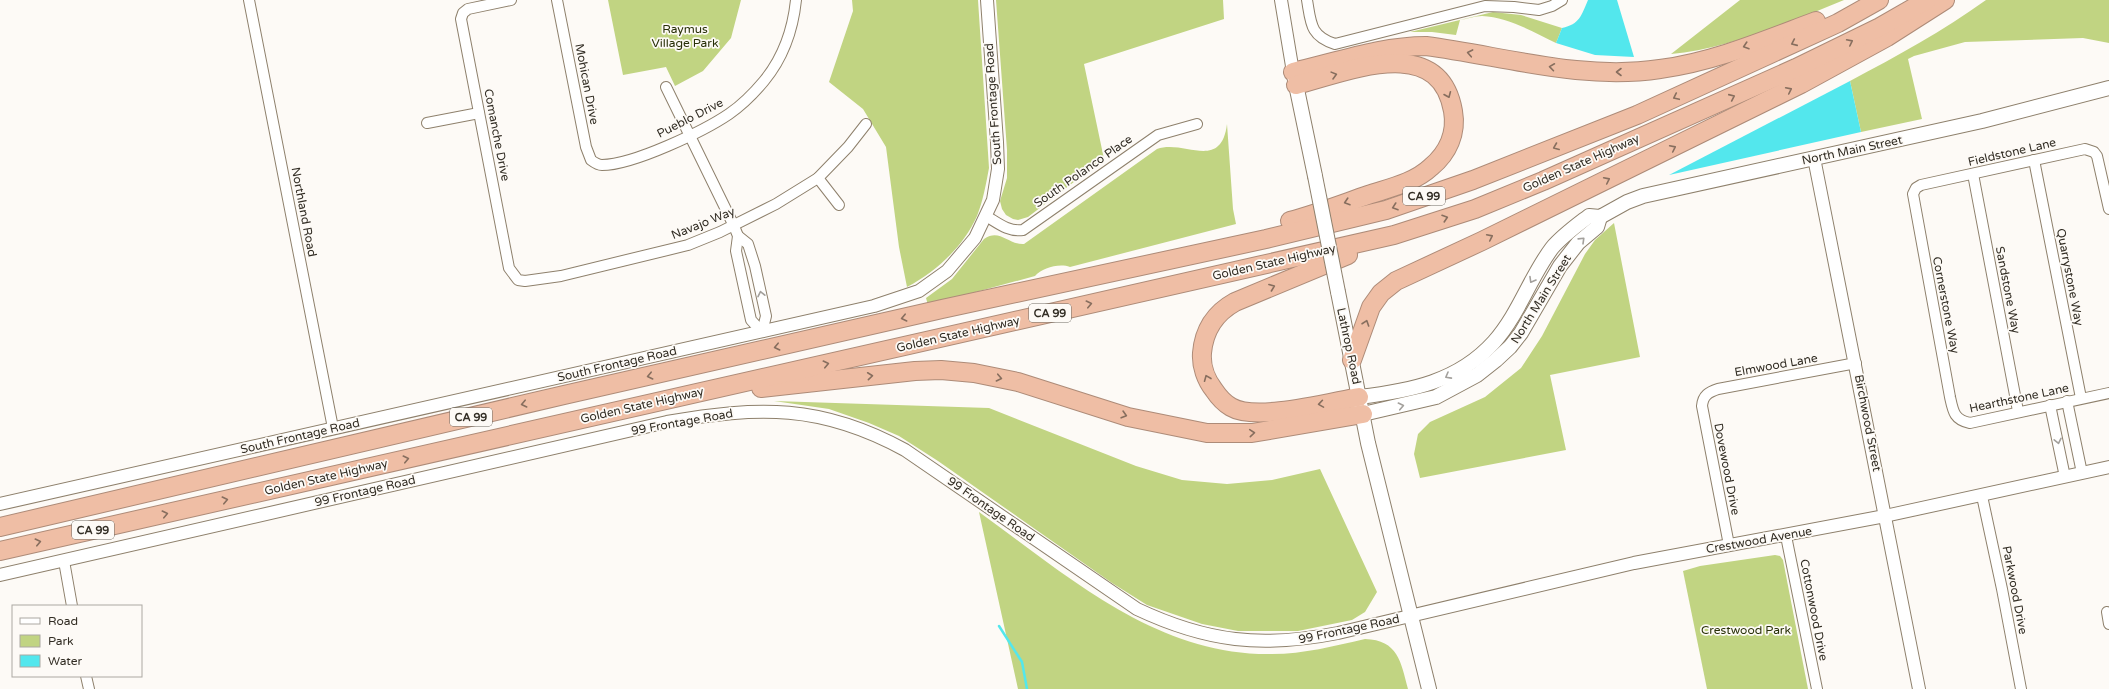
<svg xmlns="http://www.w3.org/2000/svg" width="2109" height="689" viewBox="0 0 2109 689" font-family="'Varela Round',sans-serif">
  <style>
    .green { fill: #c1d482 }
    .water { fill: #53e7ed }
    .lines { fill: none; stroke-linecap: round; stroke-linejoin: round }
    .stream { stroke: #53e7ed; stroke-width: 2.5 }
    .minor-casing { stroke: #8e806c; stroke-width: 12 }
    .tertiary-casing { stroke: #8e806c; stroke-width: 14 }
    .secondary-casing { stroke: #8e806c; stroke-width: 16 }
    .motorway-casing { stroke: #ad8b78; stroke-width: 20 }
    .minor { stroke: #fff; stroke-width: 10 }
    .tertiary { stroke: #fff; stroke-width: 12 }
    .secondary { stroke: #fff; stroke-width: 14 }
    .motorway { stroke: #efbea5; stroke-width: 18 }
    .secondary-bridge-casing { stroke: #8e806c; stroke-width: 16; stroke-linecap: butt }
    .secondary-bridge { stroke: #fff; stroke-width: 14 }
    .oneway { stroke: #876e5e }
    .oneway2 { stroke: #a3a09c }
    .labels { text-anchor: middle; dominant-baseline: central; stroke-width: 3.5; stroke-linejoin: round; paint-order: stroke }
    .shield { fill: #fdfaf6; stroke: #6f6a63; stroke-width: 1 }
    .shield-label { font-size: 11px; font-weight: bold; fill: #322d24 }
    .park-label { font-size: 12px; fill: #283007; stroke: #fdfaf6 }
    .street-label { font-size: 12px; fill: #322d24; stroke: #fdfaf6 }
  </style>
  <rect width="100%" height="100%" fill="#fdfaf6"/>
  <g class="green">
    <polygon points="608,0 741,0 731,38 703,71 675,86 666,67 623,75"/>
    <path d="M 852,0 L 978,0 L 989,168 C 986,184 983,201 977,216 C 963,247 937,271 907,287 L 899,247 L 886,147 L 863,109 L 829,82 L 853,11 Z"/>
    <polygon points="996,0 1223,0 1224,19 1084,64 1104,159 1028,217 1018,220 1013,219 1006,215 1002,209 1000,201 1007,178 1007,150"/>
    <path d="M 1740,0 L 1844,0 C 1791,22 1728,49 1671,54 Z"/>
    <path d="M 1986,0 L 2109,0 L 2109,43 L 2083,38 L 1965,42 L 1914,56 L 1908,59 L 1922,119 L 1861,132 L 1850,81 C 1897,56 1943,31 1986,0 Z"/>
    <path d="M 1493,12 L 1521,15 L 1562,28 L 1556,43 C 1533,32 1508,17 1482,16 C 1475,16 1467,19 1460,20 L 1456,35 L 1432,32 L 1410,32 Z"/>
    <path d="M 1227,124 L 1233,209 L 1236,224 L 1070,267 C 1059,263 1042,268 1035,276 L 928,305 L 926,298 L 952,279 L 984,239 C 1000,228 1008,245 1024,244 L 1157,149 C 1184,139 1221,172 1227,124 Z"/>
    <polygon points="1614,223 1640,357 1550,375 1566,450 1420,478 1414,454 1418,434 1430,422 1485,397 1521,368 1542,336 1585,254 1595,240"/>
    <polygon points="774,401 989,408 1136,466 1182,480 1227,484 1272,480 1320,469 1377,592 1365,612 1352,620 1298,631 1238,631 1202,624 1147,605 1112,583 938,461 899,436 869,423 829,409"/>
    <path d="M 979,512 C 1067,575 1156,656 1272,654 C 1304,654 1334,646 1365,639 C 1398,640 1401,662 1408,689 L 1018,689 Z"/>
    <polygon points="1775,555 1780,556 1783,560 1808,689 1707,689 1683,571 1700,566"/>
  </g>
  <g class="water">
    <path d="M 1588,0 L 1617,0 L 1634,57 L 1595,55 L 1556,43 L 1562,28 C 1580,24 1581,16 1588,0 Z"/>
    <polygon points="1850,81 1861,132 1669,175"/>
  </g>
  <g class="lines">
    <polyline class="stream" points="999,626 1022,662 1027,689"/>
    <defs>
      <g id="minor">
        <polyline points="249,0 333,428"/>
        <polyline points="511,0 468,9 463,13 461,19 509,268 518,280 525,281 561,276 688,245 720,232 776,204 818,178 848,147 866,124"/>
        <path d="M 557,0 L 586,147 L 591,160 C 595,163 598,165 602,165 C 633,165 704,131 729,114 C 742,105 754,93 764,81 C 783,58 793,29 796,0"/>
        <path d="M 1307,0 C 1311,23 1310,36 1335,44 L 1485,6 L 1514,7 L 1539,10 L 1552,6 L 1562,0"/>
        <polyline points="666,87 734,226 738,236 736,251 751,320 762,332"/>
        <polyline points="427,123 479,113"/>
        <polyline points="2034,160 2081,398"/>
        <polyline points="1973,174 2018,411"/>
        <polyline points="818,178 839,205"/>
        <path d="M 2109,209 L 2097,156 L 2094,152 L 2085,149 L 1921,185 L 1916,188 L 1913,194 L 1950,397 C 1953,411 1954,420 1970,423 L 2109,393"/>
        <path d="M 986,216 C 998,223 1008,232 1023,230 L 1158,135 L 1197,124"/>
        <polyline points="738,236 748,244 755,266 766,316 762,332"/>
        <polyline points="2067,401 2082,473"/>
        <polyline points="2050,405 2065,477"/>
        <polyline points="1982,496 2002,589 2021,689"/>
        <polyline points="1786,536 1817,689"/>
        <path d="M 1729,545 L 1702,406 C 1703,395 1709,392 1718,389 L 1856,363"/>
        <polyline points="64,561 72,606"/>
        <polyline points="2107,612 2109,624"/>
        <polyline points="86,676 89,689"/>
      </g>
      <g id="tertiary">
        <polyline points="1281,0 1293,72"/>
        <polyline points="1814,158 1919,689"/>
        <polyline points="0,504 874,306 919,291 947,271 975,238 993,200 998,169 997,142 987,0"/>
        <path d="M 0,575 L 667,422 C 759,406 821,404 905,450 L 1137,609 C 1207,642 1262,648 1338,633 L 1634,563 L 1885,516 L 2109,467"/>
      </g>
      <g id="secondary">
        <polyline points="1294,75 1315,176"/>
        <polyline points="1338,292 1368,443 1429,689"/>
        <path d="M 1359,397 C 1410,391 1458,382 1494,342 C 1519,314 1530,277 1552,248 C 1562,236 1576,226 1589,216 L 1600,217 L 1627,202 L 1643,196 L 1982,121 L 2109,88"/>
        <polyline points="1363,414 1436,397 1477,375 1496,360 1510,347 1521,333 1560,266 1578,243 1597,227 1600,217"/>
      </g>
      <g id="motorway">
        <path d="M 1293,72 C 1337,62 1381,46 1426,46 C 1503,56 1582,81 1660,69 C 1714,62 1765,40 1816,21"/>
        <path d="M 1290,221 C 1316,214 1342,204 1368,195 C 1389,188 1414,183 1431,167 C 1448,153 1457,133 1453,111 C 1439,32 1347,72 1296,85"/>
        <path d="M 1348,255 L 1235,302 C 1215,313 1204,330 1202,353 C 1201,366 1206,380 1214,390 C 1218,396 1224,403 1231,407 C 1256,422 1330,402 1359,397"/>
        <polyline points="1352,360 1371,307 1381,293 1396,281 1482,241 1801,84 1887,37 1945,0"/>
        <polyline points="761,388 915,371 941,370 974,373 1018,382 1128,417 1207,433 1252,433 1363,414"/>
        <polyline points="0,527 564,395 942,309 1266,239 1386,210 1473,180 1637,115 1838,23 1879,0"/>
        <polyline points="0,551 1394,235 1475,209 1543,181 1796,68 1880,27 1927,0"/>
      </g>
    </defs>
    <use href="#minor" class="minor-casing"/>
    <use href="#tertiary" class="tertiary-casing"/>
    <use href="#secondary" class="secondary-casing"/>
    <use href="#motorway" class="motorway-casing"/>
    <use href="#minor" class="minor"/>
    <use href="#tertiary" class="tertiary"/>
    <use href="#secondary" class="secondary"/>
    <use href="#motorway" class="motorway"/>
    <defs>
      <polyline id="secondary-bridge" points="1315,176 1338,292"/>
    </defs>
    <use href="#secondary-bridge" class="secondary-bridge-casing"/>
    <use href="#secondary-bridge" class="secondary-bridge"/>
  </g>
  <defs><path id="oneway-chevron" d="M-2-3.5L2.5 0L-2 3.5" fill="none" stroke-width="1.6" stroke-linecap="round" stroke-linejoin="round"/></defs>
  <g class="oneway">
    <use href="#oneway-chevron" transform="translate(1850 42) rotate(-27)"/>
    <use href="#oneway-chevron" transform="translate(1794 43) rotate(156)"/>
    <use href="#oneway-chevron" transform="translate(1746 46) rotate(162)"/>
    <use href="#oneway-chevron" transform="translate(1470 53) rotate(-169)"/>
    <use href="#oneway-chevron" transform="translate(1552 67) rotate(-172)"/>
    <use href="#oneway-chevron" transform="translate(1619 72) rotate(180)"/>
    <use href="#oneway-chevron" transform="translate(1334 75) rotate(-15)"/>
    <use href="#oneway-chevron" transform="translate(1789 90) rotate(-26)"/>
    <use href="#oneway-chevron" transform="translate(1448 95) rotate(67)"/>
    <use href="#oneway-chevron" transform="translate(1676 97) rotate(155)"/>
    <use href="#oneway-chevron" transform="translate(1732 97) rotate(-24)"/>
    <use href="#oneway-chevron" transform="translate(1556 147) rotate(158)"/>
    <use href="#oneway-chevron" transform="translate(1673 148) rotate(-26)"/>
    <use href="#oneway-chevron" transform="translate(1607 180) rotate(-26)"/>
    <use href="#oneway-chevron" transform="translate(1347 202) rotate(162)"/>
    <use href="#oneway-chevron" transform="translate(1395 207) rotate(161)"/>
    <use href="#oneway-chevron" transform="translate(1445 218) rotate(-18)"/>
    <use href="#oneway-chevron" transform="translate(1490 237) rotate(-26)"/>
    <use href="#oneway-chevron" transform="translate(1272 287) rotate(-21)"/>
    <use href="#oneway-chevron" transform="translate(1089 304) rotate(-13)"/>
    <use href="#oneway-chevron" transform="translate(904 318) rotate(167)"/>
    <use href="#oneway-chevron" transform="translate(1366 323) rotate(-71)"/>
    <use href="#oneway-chevron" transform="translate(777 347) rotate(167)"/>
    <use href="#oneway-chevron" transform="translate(826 364) rotate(-13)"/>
    <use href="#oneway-chevron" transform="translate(650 376) rotate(167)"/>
    <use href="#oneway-chevron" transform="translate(870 376) rotate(-6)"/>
    <use href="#oneway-chevron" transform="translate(999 378) rotate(12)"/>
    <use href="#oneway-chevron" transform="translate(1207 378) rotate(-112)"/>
    <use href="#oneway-chevron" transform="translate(524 404) rotate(167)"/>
    <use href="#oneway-chevron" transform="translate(1321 404) rotate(171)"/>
    <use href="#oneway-chevron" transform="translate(1124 415) rotate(16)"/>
    <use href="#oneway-chevron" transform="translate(1252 433) rotate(-5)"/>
    <use href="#oneway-chevron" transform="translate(406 459) rotate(-13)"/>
    <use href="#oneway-chevron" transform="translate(225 500) rotate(-13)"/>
    <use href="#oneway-chevron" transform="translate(165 514) rotate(-13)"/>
    <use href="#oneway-chevron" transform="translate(38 542) rotate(-13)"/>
  </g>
  <g class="oneway2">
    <use href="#oneway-chevron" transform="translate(1582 240) rotate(-44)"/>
    <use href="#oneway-chevron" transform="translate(1532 280) rotate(120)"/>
    <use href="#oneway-chevron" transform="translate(761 294) rotate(-102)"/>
    <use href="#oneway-chevron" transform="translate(1448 376) rotate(151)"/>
    <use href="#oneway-chevron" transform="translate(1401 406) rotate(-12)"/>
    <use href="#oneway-chevron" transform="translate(2058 441) rotate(78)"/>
  </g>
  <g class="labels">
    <g class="shield">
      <rect x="1403" y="187" width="42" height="18" rx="3"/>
      <rect x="1029" y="304" width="42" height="18" rx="3"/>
      <rect x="450" y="408" width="42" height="18" rx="3"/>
      <rect x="72" y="521" width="42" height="18" rx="3"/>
    </g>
    <g class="shield-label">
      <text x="1424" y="196">CA 99</text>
      <text x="1050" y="313">CA 99</text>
      <text x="471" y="417">CA 99</text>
      <text x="93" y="530">CA 99</text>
    </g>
    <g class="park-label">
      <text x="685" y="29">Raymus<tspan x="685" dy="14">Village Park</tspan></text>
      <text x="1746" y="630">Crestwood Park</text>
    </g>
    <g class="street-label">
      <text transform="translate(587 84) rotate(79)">Mohican Drive</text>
      <text transform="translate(993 104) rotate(-94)">South Frontage Road</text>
      <text transform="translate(690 118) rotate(-27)">Pueblo Drive</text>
      <text transform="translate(497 135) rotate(79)">Comanche Drive</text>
      <text transform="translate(1852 150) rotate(-12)">North Main Street</text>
      <text transform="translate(2012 152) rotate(-13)">Fieldstone Lane</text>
      <text transform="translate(1581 163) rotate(-24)">Golden State Highway</text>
      <text transform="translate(1083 171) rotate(-35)">South Polanco Place</text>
      <text transform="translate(304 212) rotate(79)">Northland Road</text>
      <text transform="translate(703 223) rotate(-22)">Navajo Way</text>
      <text transform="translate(1274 262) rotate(-13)">Golden State Highway</text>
      <text transform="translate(2070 277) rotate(79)">Quarrystone Way</text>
      <text transform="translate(2008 290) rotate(79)">Sandstone Way</text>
      <text transform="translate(1541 299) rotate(-58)">North Main Street</text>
      <text transform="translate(1946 305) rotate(79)">Cornerstone Way</text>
      <text transform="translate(958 334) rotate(-13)">Golden State Highway</text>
      <text transform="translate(1349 346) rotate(78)">Lathrop Road</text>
      <text transform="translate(617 364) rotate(-13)">South Frontage Road</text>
      <text transform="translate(1776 365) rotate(-10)">Elmwood Lane</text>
      <text transform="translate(2019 398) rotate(-12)">Hearthstone Lane</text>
      <text transform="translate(642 405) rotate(-13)">Golden State Highway</text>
      <text transform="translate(682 422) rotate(-10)">99 Frontage Road</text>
      <text transform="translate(1868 423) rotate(79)">Birchwood Street</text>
      <text transform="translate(300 436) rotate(-13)">South Frontage Road</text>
      <text transform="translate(1727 469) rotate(79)">Dovewood Drive</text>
      <text transform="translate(326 477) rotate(-13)">Golden State Highway</text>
      <text transform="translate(365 491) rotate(-13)">99 Frontage Road</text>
      <text transform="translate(991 509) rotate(35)">99 Frontage Road</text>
      <text transform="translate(1759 540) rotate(-10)">Crestwood Avenue</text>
      <text transform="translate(2015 590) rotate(79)">Parkwood Drive</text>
      <text transform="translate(1814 610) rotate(79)">Cottonwood Drive</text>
      <text transform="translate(1349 629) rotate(-12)">99 Frontage Road</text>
    </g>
  </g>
  <rect x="12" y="605" width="130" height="72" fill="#fdfaf6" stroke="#aca8a2"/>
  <rect x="20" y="618" width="20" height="6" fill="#ffffff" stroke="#aca8a2"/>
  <text x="48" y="625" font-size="12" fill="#322d24">Road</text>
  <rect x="20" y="635" width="20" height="12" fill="#c1d482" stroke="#aca8a2"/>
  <text x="48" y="645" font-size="12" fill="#322d24">Park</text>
  <rect x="20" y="655" width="20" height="12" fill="#53e7ed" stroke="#aca8a2"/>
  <text x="48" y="665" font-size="12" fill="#322d24">Water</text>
</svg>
